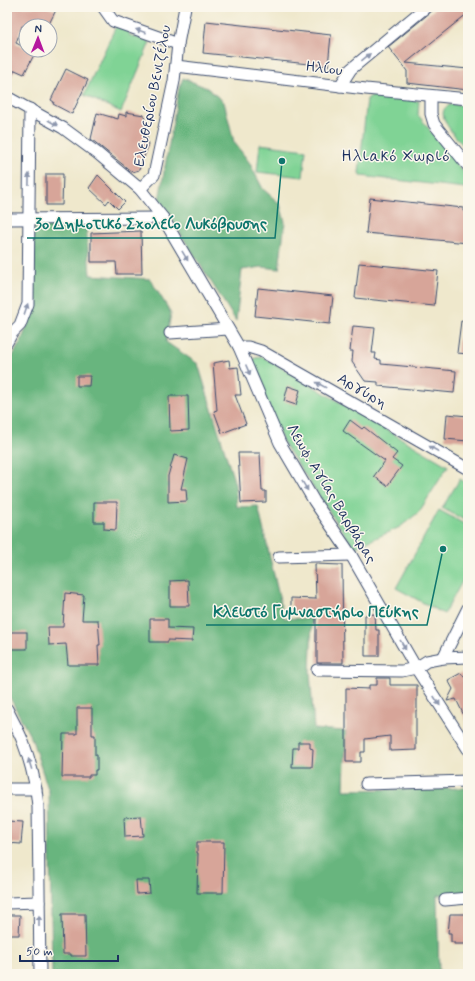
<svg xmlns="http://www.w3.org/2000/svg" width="475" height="981" viewBox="0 0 475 981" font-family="Mynerve,sans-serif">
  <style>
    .green { fill: #80d395; stroke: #4e817a }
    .forest { fill: #68b57e; stroke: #42726e }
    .building { fill: #d7a599 }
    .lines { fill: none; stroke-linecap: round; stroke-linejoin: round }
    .street-casing { stroke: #3b4b6e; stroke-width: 13 }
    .street { stroke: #fff; stroke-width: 11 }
    .oneway { fill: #8d97ae }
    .labels { text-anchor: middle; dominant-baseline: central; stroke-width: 3; stroke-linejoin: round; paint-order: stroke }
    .street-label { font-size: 15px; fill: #1b2f5e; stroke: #fbf7ec }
    .neighbourhood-label { font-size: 16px; letter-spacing: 1px; fill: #1b2f5e; stroke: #fbf7ec }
    .leader { fill: none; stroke: #0f766e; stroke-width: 1.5 }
    .callout-dot { fill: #0f766e; stroke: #fbf7ec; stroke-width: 1.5 }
    .callout-label { font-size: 16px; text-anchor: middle; font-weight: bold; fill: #0f766e; stroke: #fbf7ec; stroke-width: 3; stroke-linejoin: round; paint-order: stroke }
  </style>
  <rect width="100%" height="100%" fill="#fbf7ec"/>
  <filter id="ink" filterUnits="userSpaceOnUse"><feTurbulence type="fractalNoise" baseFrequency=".025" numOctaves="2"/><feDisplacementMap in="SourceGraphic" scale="8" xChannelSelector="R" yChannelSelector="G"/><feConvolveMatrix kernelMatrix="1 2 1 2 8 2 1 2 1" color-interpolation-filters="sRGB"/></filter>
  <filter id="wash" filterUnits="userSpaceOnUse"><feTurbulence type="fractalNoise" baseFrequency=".012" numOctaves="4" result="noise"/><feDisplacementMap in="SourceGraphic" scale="16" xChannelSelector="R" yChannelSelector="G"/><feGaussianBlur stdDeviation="0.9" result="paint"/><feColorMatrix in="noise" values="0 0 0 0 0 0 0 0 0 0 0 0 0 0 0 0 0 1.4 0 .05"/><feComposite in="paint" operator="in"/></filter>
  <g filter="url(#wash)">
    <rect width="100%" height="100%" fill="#efe8cc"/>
    <g class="green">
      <polygon points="116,26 130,32 129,35 150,42 121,112 84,95"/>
      <polygon points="371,96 419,101 418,115 468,178 468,186 465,188 361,176 359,173 367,99"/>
      <path d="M 453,104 L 468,106 L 468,151 C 460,141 427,110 453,104 Z"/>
      <polygon points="260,144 306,150 303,177 257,172"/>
      <polygon points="263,357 448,466 419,512 400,527 354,548 283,442 252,367 252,361 255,358"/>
      <polygon points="460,479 468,484 468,522 442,508"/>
      <polygon points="439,510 468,526 468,571 444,614 396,588"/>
    </g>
    <g class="forest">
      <polygon points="183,78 207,88 224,102 234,142 249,162 263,189 280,204 285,222 279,269 262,267 242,270 236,321 159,200 179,88"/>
      <polygon points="33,223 86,224 90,275 150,279 171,313 166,342 198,364 235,484 237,507 258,506 284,618 312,619 310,671 314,729 346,731 344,790 468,788 468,893 437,895 439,974 52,974 49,792 32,740 7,692 7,367 22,339 35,306"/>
    </g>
    <g id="blocks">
      <g class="building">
        <polygon points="11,7 47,7 56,10 48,26 22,26 16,43 26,48 26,50 30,50 35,53 24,74 15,70 7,84 7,18"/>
        <polygon points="437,7 468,7 468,13 406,63 468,69 468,90 407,83 407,71 388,47"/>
        <polygon points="206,21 331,35 328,66 203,53"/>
        <polygon points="66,69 88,80 72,114 53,104 54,102 51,100"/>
        <polygon points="126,112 144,115 148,146 139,170 132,172 91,139 97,113 118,119 119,114 126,116"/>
        <polygon points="46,174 63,174 62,205 46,205"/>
        <polygon points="98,175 125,202 118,209 109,200 106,204 89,188"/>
        <polygon points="370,198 463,208 463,211 468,212 468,243 366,233"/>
        <polygon points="141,231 142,274 117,274 116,262 91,262 91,233"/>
        <polygon points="359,263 438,271 434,306 355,298"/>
        <polygon points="258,288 333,296 330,324 255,316"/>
        <polygon points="461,321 468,322 468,354 457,353"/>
        <polygon points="353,326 375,328 372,353 376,353 375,359 381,360 381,364 456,371 454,393 378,386 378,382 365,381 352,362 353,351 350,351"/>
        <polygon points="229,360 230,368 238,367 241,395 235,395 246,424 222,433 214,411 217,410 213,363"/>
        <polygon points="77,376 90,376 89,386 77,386"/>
        <polygon points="288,386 300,390 296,405 284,401"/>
        <polygon points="169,396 188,396 189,430 170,431"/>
        <polygon points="447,414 468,416 468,441 445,439"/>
        <polygon points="350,420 362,429 364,427 397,453 392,459 402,466 387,486 374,476 385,461 343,431"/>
        <polygon points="238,453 260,453 262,491 266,491 266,502 241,503"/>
        <polygon points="174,455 188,459 181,489 186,489 187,501 168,502 168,476"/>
        <polygon points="94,502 117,502 116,530 104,529 104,522 94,522"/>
        <polygon points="315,564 342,565 343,663 317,663 317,642 316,642 316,613 291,613 291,598 316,599"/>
        <polygon points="188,580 189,606 170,606 170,581"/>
        <polygon points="65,593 84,595 82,620 98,620 100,645 98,645 99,665 68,665 66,644 49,645 48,627 63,627"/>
        <polygon points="375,614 376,630 379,630 379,656 365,656 365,615"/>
        <polygon points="150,619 168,619 168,628 193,629 192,641 168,640 168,642 150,642"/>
        <rect x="7" y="632" width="20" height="17"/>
        <polygon points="461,673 464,677 468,675 468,724 456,699 447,701 453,689 448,680"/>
        <polygon points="377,678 390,678 390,685 417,685 417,710 416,710 416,750 390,751 390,736 365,739 365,752 361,752 361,762 346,762 346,688 369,689 369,685 377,685"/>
        <polygon points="77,708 92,708 92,735 95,735 95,755 97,755 97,770 95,770 95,775 89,775 89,777 62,777 63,734 77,734"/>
        <polygon points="298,742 310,742 310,748 313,749 312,767 292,767 293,748 298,748"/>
        <polygon points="141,816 143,836 125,837 124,817"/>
        <polygon points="7,821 23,822 21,844 7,843"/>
        <polygon points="197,842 224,842 223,893 197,893 198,853 197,853"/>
        <polygon points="136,880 149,880 150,893 137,894"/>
        <polygon points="62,914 85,914 86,956 71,956 71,954 63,954"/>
        <polygon points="450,914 468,914 468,944 454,944 454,942 451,942 451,933 448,933"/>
        <polygon points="10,915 20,915 19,935 7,935 7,918 10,918"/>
      </g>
    </g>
  </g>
  <g filter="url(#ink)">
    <use href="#blocks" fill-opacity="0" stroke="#3b4b6e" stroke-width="1"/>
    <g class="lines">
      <defs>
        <g id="street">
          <polyline points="103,7 113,21 178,44"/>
          <polyline points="176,66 366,89 468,99"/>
          <polyline points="340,86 351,69 426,7"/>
          <polyline points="431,96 431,114 434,124 468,166"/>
          <polyline points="7,97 63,128 97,153 140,189 163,218 239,347 280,443 314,501 351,555 416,668 468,749"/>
          <polyline points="140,189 154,175 174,81 178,44 185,7"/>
          <polyline points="7,219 163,218"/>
          <polyline points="170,333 228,329"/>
          <polyline points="7,342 12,333 20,325 28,304 30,109"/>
          <polyline points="239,347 248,347 261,351 468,469"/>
          <polyline points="279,557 351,555"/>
          <polyline points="443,658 468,608"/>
          <polyline points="317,670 402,671 416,668 427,661 443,658 468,657"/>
          <path d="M 7,709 C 12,720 19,731 23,742 C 31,763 36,784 38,806 L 40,974"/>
          <polyline points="366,784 468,781"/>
          <polyline points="7,789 36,789"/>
          <polyline points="445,900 468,898"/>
          <polyline points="7,903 39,902"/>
        </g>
      </defs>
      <use href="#street" class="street-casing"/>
      <use href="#street" class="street"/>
    </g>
    <defs><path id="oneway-solid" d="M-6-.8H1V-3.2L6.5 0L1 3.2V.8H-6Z"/></defs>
    <g class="oneway">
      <use href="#oneway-solid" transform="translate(141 31) rotate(-161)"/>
      <use href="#oneway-solid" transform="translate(366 57) rotate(-39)"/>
      <use href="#oneway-solid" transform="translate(53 123) rotate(30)"/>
      <use href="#oneway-solid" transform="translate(29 179) rotate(-89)"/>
      <use href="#oneway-solid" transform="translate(185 256) rotate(59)"/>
      <use href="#oneway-solid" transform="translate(26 309) rotate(-71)"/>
      <use href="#oneway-solid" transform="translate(248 370) rotate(67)"/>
      <use href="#oneway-solid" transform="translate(321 385) rotate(-151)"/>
      <use href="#oneway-solid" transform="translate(434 449) rotate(-150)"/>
      <use href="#oneway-solid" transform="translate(305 486) rotate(59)"/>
      <use href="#oneway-solid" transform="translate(403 645) rotate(60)"/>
      <use href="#oneway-solid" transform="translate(437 701) rotate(57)"/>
      <use href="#oneway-solid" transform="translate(30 764) rotate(-107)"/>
      <use href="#oneway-solid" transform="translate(39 921) rotate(-90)"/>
    </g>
  </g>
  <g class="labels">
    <g class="street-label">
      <text transform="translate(324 69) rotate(7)">Ηλίου</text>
      <text transform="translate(153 96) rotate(-79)">Ελευθερίου Βενιζέλου</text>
      <text transform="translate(362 391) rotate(30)">Αργύρη</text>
      <text transform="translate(331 494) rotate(59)">Λεωφ. Αγίας Βαρβάρας</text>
    </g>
    <g class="neighbourhood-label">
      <text x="396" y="156">Ηλιακό Χωριό</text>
    </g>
  </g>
  <path class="leader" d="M282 161L275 238H27M443 549L427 625H206"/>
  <g class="callout-dot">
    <circle cx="282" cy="161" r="4"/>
    <circle cx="443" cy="549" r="4"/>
  </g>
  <g class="callout-label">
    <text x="151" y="229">3ο Δημοτικό Σχολείο Λυκόβρυσης</text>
    <text x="316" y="617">Κλειστό Γυμναστήριο Πεύκης</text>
  </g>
  <rect width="475" height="981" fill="none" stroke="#fbf7ec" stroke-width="24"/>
  <g transform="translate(38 38) rotate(1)"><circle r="19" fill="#fbf7ec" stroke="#a1a7b3"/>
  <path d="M0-3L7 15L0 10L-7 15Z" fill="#b5179e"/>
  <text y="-6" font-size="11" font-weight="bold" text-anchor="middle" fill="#1b2f5e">N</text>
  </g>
  <path d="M20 955v6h98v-6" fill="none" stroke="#1b2f5e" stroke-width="2"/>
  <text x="26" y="955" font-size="12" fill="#1b2f5e" stroke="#fbf7ec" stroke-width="3" paint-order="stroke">50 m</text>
</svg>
